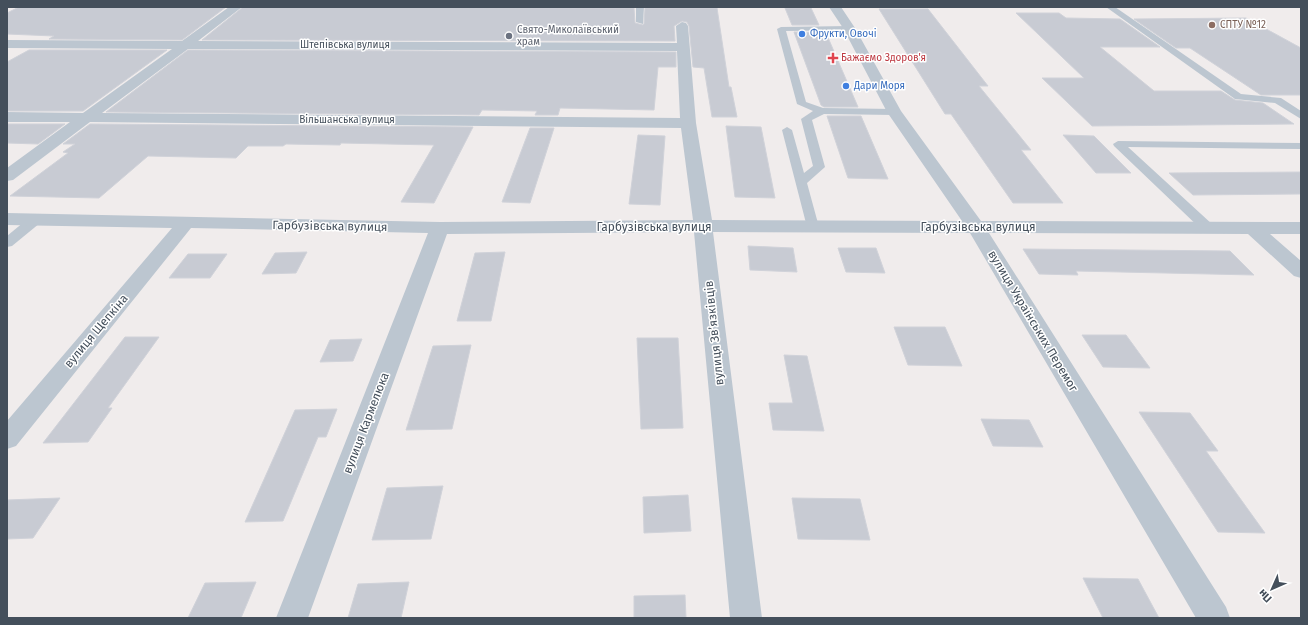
<svg xmlns="http://www.w3.org/2000/svg" width="1308" height="625" viewBox="0 0 1308 625" font-family="'Fira Sans',sans-serif">
  <style>
    .building { fill: #c8cbd3; stroke: #d0d2d9 }
    .lines { fill: none; stroke-linecap: round; stroke-linejoin: round }
    .service { fill: #bcc6d0; fill-rule: evenodd }
    .minor { fill: #bcc6d0; fill-rule: evenodd }
    .education-dot { fill: #8d6e63; stroke: #fff; stroke-width: 1.5 }
    .shop-dot { fill: #3f7fe0; stroke: #fff; stroke-width: 1.5 }
    .worship-dot { fill: #6b7280; stroke: #fff; stroke-width: 1.5 }
    .health-dot { fill: #e0444e; stroke: #fff; stroke-width: 1.5 }
    .labels { text-anchor: middle; dominant-baseline: central; stroke-width: 3; stroke-linejoin: round; paint-order: stroke }
    .far-education-label { font-size: 10px; fill: #785e54; stroke: #fff; text-anchor: start }
    .far-worship-label { font-size: 10px; fill: #5b616d; stroke: #fff; text-anchor: start }
    .far-shop-label { font-size: 10px; fill: #366cbe; stroke: #fff; text-anchor: start }
    .far-street-label { font-size: 10px; fill: #444f5b; stroke: #fff }
    .far-health-label { font-size: 10px; fill: #be3a42; stroke: #fff; text-anchor: start }
    .street-label { font-size: 12px; fill: #444f5b; stroke: #fff }
  </style>
  <rect width="100%" height="100%" fill="#f0ecec"/>
  <g class="building">
    <polygon points="19,7 226,7 182,40 49,39 54,36 7,34 7,13"/>
    <polygon points="243,7 634,8 635,23 643,25 644,24 645,8 717,8 729,87 731,87 737,117 712,117 704,68 693,67 689,26 687,22 682,21 674,26 675,41 202,40"/>
    <polygon points="785,8 811,8 819,25 792,25"/>
    <polygon points="879,9 928,9 988,86 979,86 1031,150 1021,150 1063,203 1013,203 951,114 945,114"/>
    <polygon points="1016,13 1059,13 1066,18 1120,19 1160,47 1100,47 1154,91 1221,91 1235,100 1263,103 1294,124 1092,126 1042,78 1084,78"/>
    <polygon points="1246,18 1301,48 1301,95 1261,95 1190,48 1176,48 1134,19"/>
    <polygon points="794,32 826,33 858,107 824,107 821,105"/>
    <polygon points="29,50 167,50 83,111 7,111 7,62"/>
    <polygon points="188,50 676,52 676,67 658,67 654,110 560,108 558,115 535,115 537,111 482,110 479,115 106,112"/>
    <polygon points="827,116 861,116 888,179 848,178"/>
    <polygon points="7,124 65,124 38,144 7,143"/>
    <polygon points="90,124 473,127 434,203 401,202 434,145 341,143 340,145 286,144 283,146 248,146 236,158 148,156 99,198 10,196 68,153 63,152 75,144 63,144"/>
    <polygon points="726,126 761,127 775,198 735,197"/>
    <polygon points="530,128 554,128 530,203 502,202"/>
    <polygon points="638,135 665,136 660,205 629,204"/>
    <polygon points="1063,135 1094,136 1131,173 1096,173"/>
    <polygon points="1301,172 1301,194 1193,195 1169,173"/>
    <polygon points="748,246 793,248 797,272 750,270"/>
    <polygon points="838,248 876,248 885,273 846,272"/>
    <polygon points="1023,249 1230,251 1254,275 1076,271 1078,275 1039,274"/>
    <polygon points="307,252 296,273 262,274 275,253"/>
    <polygon points="505,252 491,321 457,321 475,253"/>
    <polygon points="188,254 227,254 210,278 169,278"/>
    <polygon points="894,327 945,327 962,366 908,365"/>
    <polygon points="1082,335 1126,335 1150,368 1103,367"/>
    <polygon points="125,337 159,337 108,408 112,408 88,442 43,443"/>
    <polygon points="637,338 678,338 683,428 641,429"/>
    <polygon points="362,339 353,361 320,362 330,340"/>
    <polygon points="471,345 452,429 406,430 433,346"/>
    <polygon points="784,355 807,356 824,431 773,430 769,403 793,403"/>
    <polygon points="337,409 326,437 318,437 283,521 245,522 295,410"/>
    <polygon points="1139,412 1190,413 1218,451 1206,451 1265,533 1218,532"/>
    <polygon points="981,419 1029,420 1043,447 993,446"/>
    <polygon points="443,486 431,539 372,540 387,488"/>
    <polygon points="688,495 691,531 644,533 643,497"/>
    <polygon points="60,498 33,538 7,539 7,500"/>
    <polygon points="792,498 860,499 870,540 798,539"/>
    <polygon points="1083,578 1138,579 1159,618 1103,618"/>
    <polygon points="256,582 241,618 188,618 205,583"/>
    <polygon points="409,582 401,618 348,618 358,584"/>
    <polygon points="685,595 686,618 634,618 634,596"/>
  </g>
  <g class="lines">
    <g class="service">
      <polygon points="636,7 644,7 643,24 636,22"/>
      <polygon points="1106,7 1115,7 1241,94 1281,98 1301,111 1301,119 1275,103 1235,99"/>
      <polygon points="849,26 852,26 852,30 786,31 806,102 823,108 894,109 899,112 894,115 824,114 812,120 825,167 807,183 819,227 813,231 807,227 782,130 787,127 792,130 804,173 813,166 801,119 813,111 797,104 777,29 781,27"/>
      <polygon points="1118,141 1301,143 1301,149 1128,147 1213,225 1214,228 1208,232 1203,231 1114,146 1113,144"/>
      <polygon points="35,216 41,220 40,223 12,246 7,247 7,236 30,217"/>
    </g>
    <path class="minor" d="M 229,7 L 242,7 L 198,41 L 677,43 L 676,26 L 682,22 L 686,23 L 688,26 L 696,123 L 712,220 L 962,221 L 887,112 L 843,28 L 829,7 L 841,7 L 855,28 L 901,111 L 981,221 L 1301,222 L 1301,234 L 1270,234 L 1301,261 L 1301,278 L 1294,276 L 1248,234 L 989,233 L 1226,607 L 1230,618 L 1196,618 L 970,233 L 713,232 L 762,618 L 730,618 L 694,232 L 447,234 L 308,618 L 276,618 L 428,233 L 191,228 L 16,446 L 7,449 L 7,421 L 172,228 L 7,225 L 7,213 L 440,222 L 693,220 L 681,128 L 90,122 L 13,180 L 7,181 L 7,168 L 70,122 L 7,122 L 7,112 L 83,113 L 172,49 L 7,48 L 7,40 L 182,41 ZM 188,49 L 677,51 L 680,118 L 102,113 Z"/>
  </g>
  <circle class="education-dot" cx="1212" cy="25" r="4"/>
  <g class="shop-dot">
    <circle cx="802" cy="34" r="4"/>
    <circle cx="846" cy="86" r="4"/>
  </g>
  <circle class="worship-dot" cx="509" cy="36" r="4"/>
  <path class="health-dot" d="M831 52h4v4h4v4h-4v4h-4v-4h-4v-4h4z"/>
  <g class="labels">
    <g class="far-education-label">
      <text x="1220" y="25">СПТУ №12</text>
    </g>
    <g class="far-worship-label">
      <text x="517" y="30">Свято-Миколаївський<tspan x="517" dy="12">храм</tspan></text>
    </g>
    <g class="far-shop-label">
      <text x="810" y="34">Фрукти, Овочі</text>
      <text x="854" y="86">Дари Моря</text>
    </g>
    <g class="far-street-label">
      <text x="345" y="45">Штепівська вулиця</text>
      <text x="347" y="120">Вільшанська вулиця</text>
    </g>
    <g class="far-health-label">
      <text x="841" y="58">Бажаємо Здоров'я</text>
    </g>
    <g class="street-label">
      <text transform="translate(330 226) rotate(1)">Гарбузівська вулиця</text>
      <text x="654" y="227">Гарбузівська вулиця</text>
      <text x="978" y="227">Гарбузівська вулиця</text>
      <text transform="translate(1033 321) rotate(59)">вулиця Українських Перемог</text>
      <text transform="translate(96 331) rotate(-50)">вулиця Щепкіна</text>
      <text transform="translate(714 333) rotate(-96)">вулиця Звʼязківців</text>
      <text transform="translate(366 423) rotate(-69)">вулиця Кармелюка</text>
    </g>
  </g>
  <rect width="1308" height="625" fill="none" stroke="#444f5b" stroke-width="16"/>
  <g transform="translate(1272 589) rotate(225)" stroke="#ffffff" stroke-width="3" paint-order="stroke">
  <path d="M0-3L7 15L0 10L-7 15Z" fill="#444f5b"/>
  <text y="-6" font-size="11" font-weight="bold" text-anchor="middle" fill="#444f5b">Пн</text>
  </g>
</svg>
